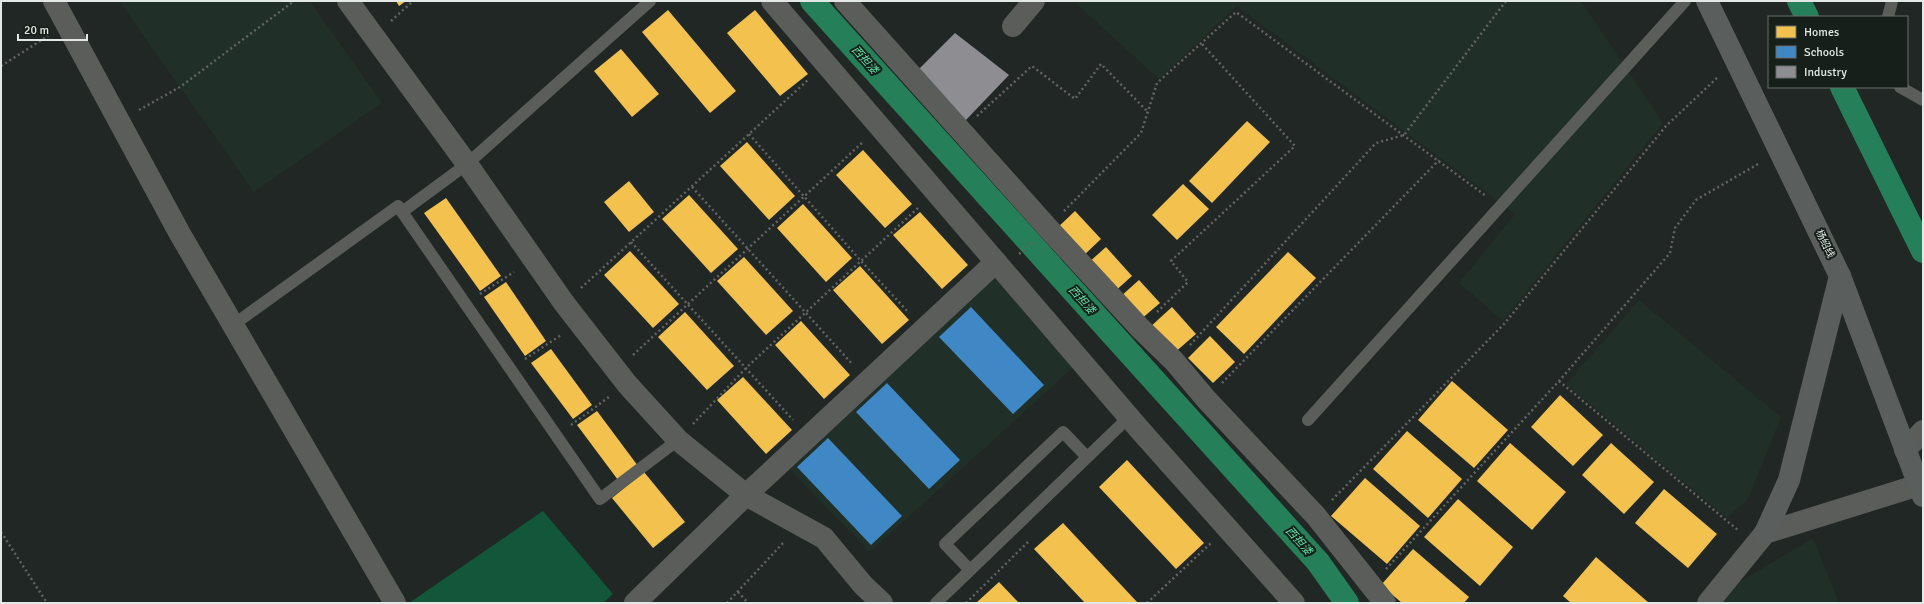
<svg xmlns="http://www.w3.org/2000/svg" width="1924" height="604" viewBox="0 0 1924 604" font-family="Signika,'Noto Sans SC',sans-serif">
  <style>
    .built { fill: #202f27 }
    .forest { fill: #13573a }
    .homes { fill: #f2c14e }
    .schools { fill: #3f88c5 }
    .industry { fill: #8d8d92 }
    .lines { fill: none; stroke-linecap: round; stroke-linejoin: round }
    .canal { stroke: #257f58; stroke-width: 24 }
    .path { stroke: #626463; stroke-width: 2.5; stroke-dasharray: 2 3; stroke-linecap: butt }
    .service { stroke: #5b5d5b; stroke-width: 12 }
    .minor { stroke: #5b5d5b; stroke-width: 22 }
    .tertiary { stroke: #5b5d5b; stroke-width: 22 }
    .primary { stroke: #5a5e5c; stroke-width: 22 }
    .labels { text-anchor: middle; dominant-baseline: central; stroke-width: 4; stroke-linejoin: round; paint-order: stroke }
    .street-label { font-size: 10px; fill: #e2e8e5; stroke: #161f1a }
    .water-label { font-size: 11px; font-style: italic; fill: #64e1a6; stroke: #161f1a }
  </style>
  <rect width="100%" height="100%" fill="#212724"/>
  <g class="built">
    <polygon points="119,1 310,1 382,103 254,192"/>
    <polygon points="1073,1 1581,1 1663,123 1503,321 1459,283 1515,214 1237,6 1159,79"/>
    <polygon points="992,275 1075,366 870,552 787,467"/>
    <polygon points="1639,300 1781,417 1748,499 1727,518 1566,384"/>
    <polygon points="1813,538 1839,603 1721,603 1736,584"/>
  </g>
  <polygon class="forest" points="543,511 613,594 603,603 409,603"/>
  <g class="homes">
    <polygon points="396,1 406,1 399,6"/>
    <polygon points="668,10 736,91 710,113 642,32"/>
    <polygon points="755,10 808,74 780,96 727,33"/>
    <polygon points="621,49 659,94 632,117 594,71"/>
    <polygon points="1247,121 1270,142 1212,203 1189,181"/>
    <polygon points="747,142 795,196 769,220 720,166"/>
    <polygon points="863,150 912,204 885,228 836,175"/>
    <polygon points="629,181 654,212 629,232 604,202"/>
    <polygon points="1183,184 1209,209 1177,240 1152,215"/>
    <polygon points="689,195 738,249 711,273 662,219"/>
    <polygon points="446,198 501,276 480,291 424,213"/>
    <polygon points="803,204 852,258 826,282 777,228"/>
    <polygon points="1075,211 1101,239 1081,258 1055,230"/>
    <polygon points="920,212 968,265 942,289 893,235"/>
    <polygon points="1106,247 1132,276 1113,293 1087,264"/>
    <polygon points="630,251 679,304 653,328 604,275"/>
    <polygon points="1288,252 1316,278 1244,354 1216,327"/>
    <polygon points="744,257 793,311 766,335 717,281"/>
    <polygon points="860,266 909,320 882,344 833,290"/>
    <polygon points="1139,280 1160,303 1140,320 1120,297"/>
    <polygon points="506,282 546,341 525,356 484,297"/>
    <polygon points="1172,307 1196,334 1173,354 1149,328"/>
    <polygon points="685,312 734,366 707,390 658,337"/>
    <polygon points="801,321 850,375 824,399 775,345"/>
    <polygon points="1210,336 1235,362 1213,383 1188,358"/>
    <polygon points="551,349 592,405 573,419 531,363"/>
    <polygon points="743,377 792,430 766,454 717,400"/>
    <polygon points="1452,381 1508,430 1474,468 1418,420"/>
    <polygon points="1560,395 1603,435 1573,466 1531,427"/>
    <polygon points="597,411 638,466 618,480 577,425"/>
    <polygon points="1407,431 1462,479 1428,518 1373,469"/>
    <polygon points="1510,443 1566,492 1532,530 1477,481"/>
    <polygon points="1611,443 1654,482 1624,514 1582,475"/>
    <polygon points="1127,460 1204,543 1176,569 1099,487"/>
    <polygon points="644,472 685,522 653,548 612,498"/>
    <polygon points="1365,478 1420,526 1387,564 1331,516"/>
    <polygon points="1664,489 1717,534 1688,568 1635,523"/>
    <polygon points="1458,499 1513,547 1480,586 1424,537"/>
    <polygon points="1063,523 1138,603 1085,603 1034,549"/>
    <polygon points="1413,549 1469,597 1464,603 1402,603 1381,585"/>
    <polygon points="1596,557 1649,603 1571,603 1563,596"/>
    <polygon points="999,582 1019,603 976,603"/>
  </g>
  <g class="schools">
    <polygon points="971,307 1044,385 1013,414 939,337"/>
    <polygon points="887,383 960,460 929,489 856,412"/>
    <polygon points="828,438 902,516 871,545 797,467"/>
  </g>
  <polygon class="industry" points="955,33 1009,75 965,121 915,73"/>
  <g class="lines">
    <g class="canal">
      <polyline points="812,1 1318,562 1347,603"/>
      <polyline points="1799,1 1807,17"/>
      <polyline points="1842,87 1923,251"/>
    </g>
    <g class="path">
      <polyline points="391,21 413,1"/>
      <polyline points="1,66 48,36"/>
      <polyline points="139,110 180,87 294,1"/>
      <polyline points="977,116 1032,66 1075,99 1101,64 1148,112"/>
      <polyline points="749,134 861,261 909,313"/>
      <polyline points="692,187 853,365"/>
      <polyline points="1064,211 1141,133 1157,83 1236,12 1486,196"/>
      <polyline points="631,242 793,420"/>
      <polyline points="1019,254 1032,243"/>
      <polyline points="581,288 809,79"/>
      <polyline points="480,294 514,272"/>
      <polyline points="1157,312 1188,282 1171,261 1295,146 1202,44"/>
      <polyline points="1190,345 1376,143 1404,135 1506,1"/>
      <polyline points="633,355 864,141"/>
      <polyline points="525,359 561,335"/>
      <polyline points="1559,381 1739,531"/>
      <polyline points="1222,383 1439,160"/>
      <polyline points="693,424 746,368 919,207"/>
      <polyline points="571,425 609,397"/>
      <polyline points="1332,500 1504,324 1666,126 1718,77"/>
      <polyline points="1,532 47,603"/>
      <polyline points="1386,569 1559,381 1670,253 1675,228 1696,200 1760,163"/>
      <polyline points="738,592 748,603"/>
      <polyline points="727,603 784,542"/>
      <polyline points="966,603 1028,542"/>
      <polyline points="1147,603 1211,543"/>
    </g>
    <g class="service">
      <polyline points="1888,17 1892,1"/>
      <polyline points="1900,87 1923,100"/>
      <polyline points="402,212 467,164 650,1"/>
      <polyline points="233,325 398,206 600,499 678,440"/>
      <polyline points="1308,420 1685,1"/>
      <polyline points="970,570 945,544 1063,432 1087,457"/>
      <polyline points="936,603 1129,417"/>
    </g>
    <g class="minor">
      <polyline points="54,1 180,234 395,603"/>
      <polyline points="348,1 467,164 564,303 627,384 678,440 746,495 824,538 863,585 882,603"/>
      <polyline points="772,1 1140,430 1294,603"/>
      <polyline points="845,1 1047,227 1140,328 1174,361 1206,399 1316,516 1385,603"/>
      <polyline points="1013,26 1034,1"/>
      <polyline points="1905,450 1923,431"/>
      <polyline points="635,603 746,495 996,262"/>
    </g>
    <polyline class="tertiary" points="1708,603 1765,533 1919,485"/>
    <g class="primary">
      <polyline points="1707,1 1840,276 1923,496"/>
      <polyline points="1765,533 1789,480 1840,276"/>
    </g>
  </g>
  <g class="labels">
    <g class="street-label">
      <text transform="translate(1825 244) rotate(64)">杨绍线</text>
    </g>
    <g class="water-label">
      <text transform="translate(865 60) rotate(48)">西担溇</text>
      <text transform="translate(1082 300) rotate(48)">西担溇</text>
      <text transform="translate(1299 541) rotate(48)">西担溇</text>
    </g>
  </g>
  <rect width="1924" height="604" fill="none" stroke="#e2e8e5" stroke-width="4"/>
  <rect x="1768" y="16" width="140" height="72" fill="#161f1a" stroke="#686f6b"/>
  <rect x="1776" y="26" width="20" height="12" fill="#f2c14e" stroke="#686f6b"/>
  <text x="1804" y="36" font-size="12" fill="#e2e8e5">Homes</text>
  <rect x="1776" y="46" width="20" height="12" fill="#3f88c5" stroke="#686f6b"/>
  <text x="1804" y="56" font-size="12" fill="#e2e8e5">Schools</text>
  <rect x="1776" y="66" width="20" height="12" fill="#8d8d92" stroke="#686f6b"/>
  <text x="1804" y="76" font-size="12" fill="#e2e8e5">Industry</text>
  <path d="M18 34v6h69v-6" fill="none" stroke="#e2e8e5" stroke-width="2"/>
  <text x="24" y="34" font-size="12" fill="#e2e8e5" stroke="#161f1a" stroke-width="3" paint-order="stroke">20 m</text>
</svg>
